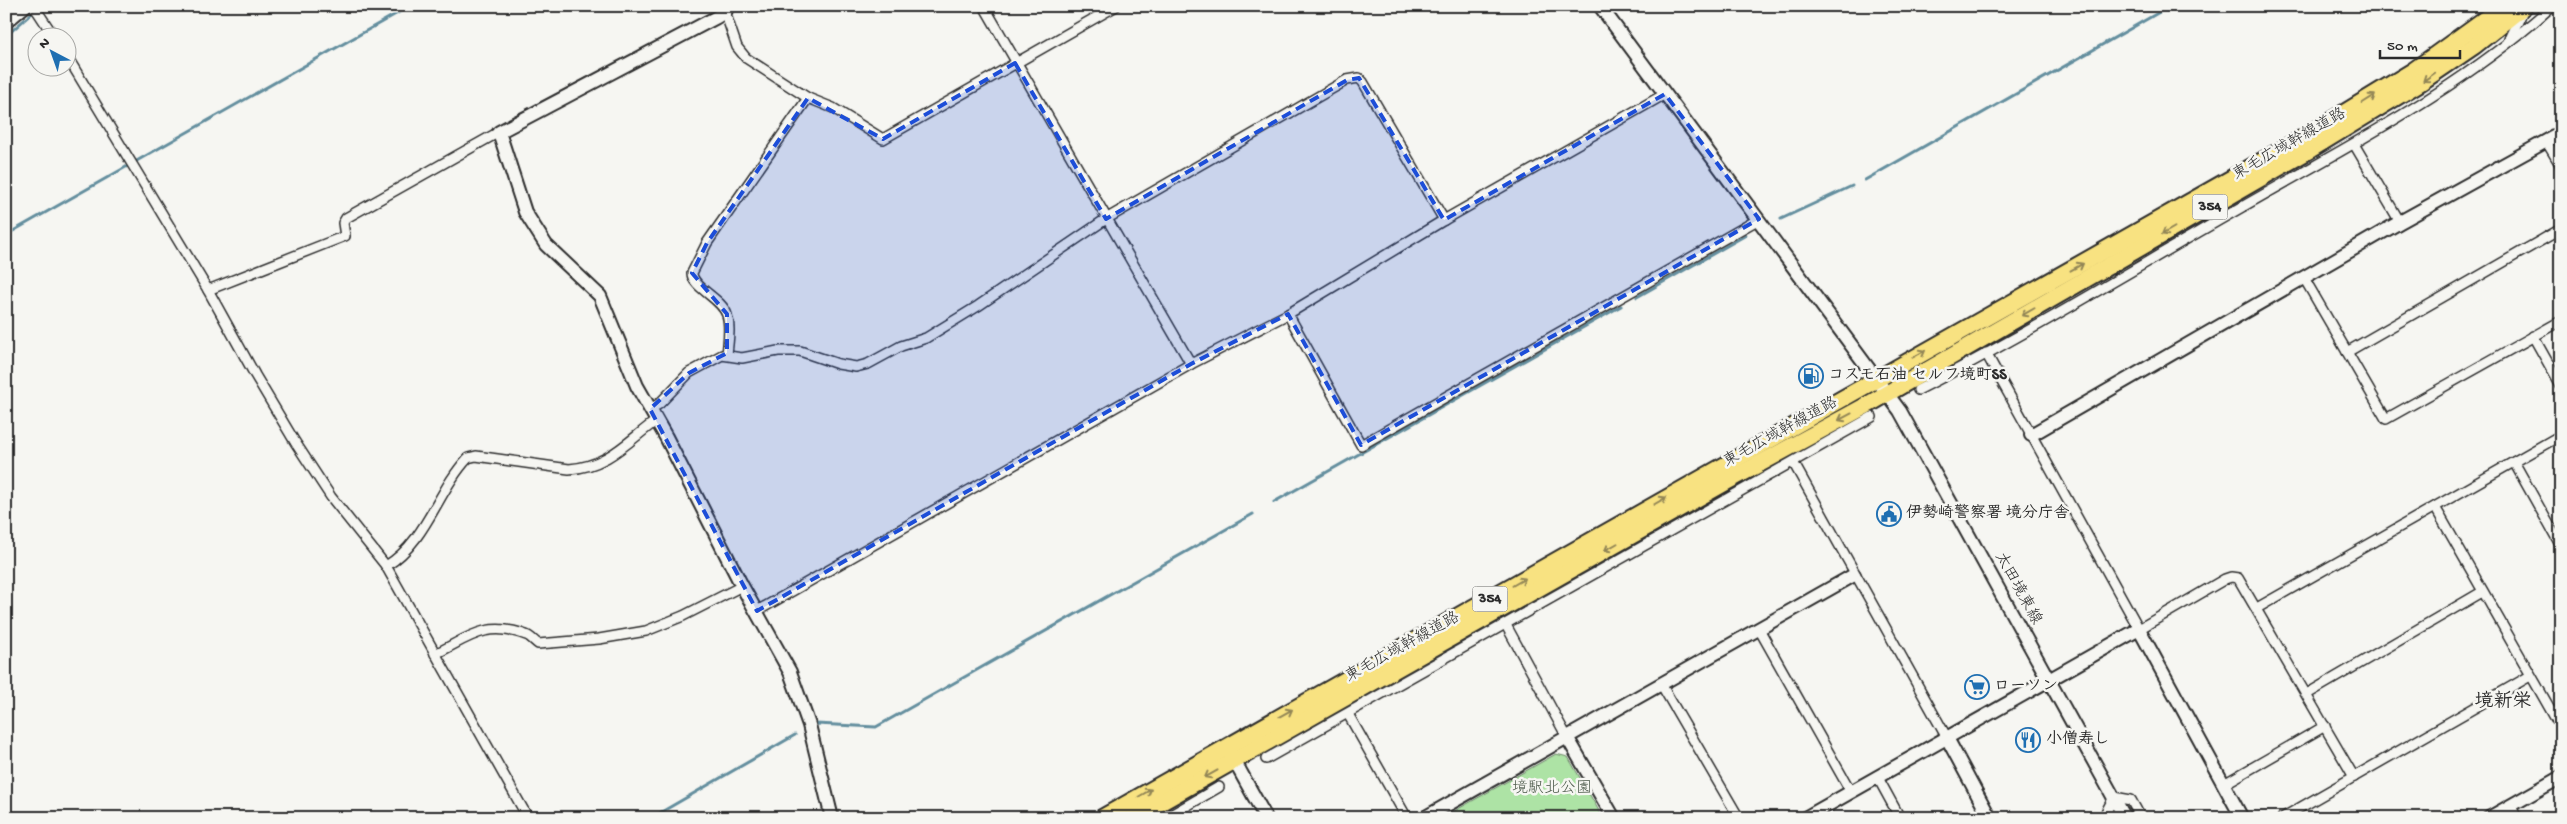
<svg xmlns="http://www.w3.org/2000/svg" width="2567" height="824" viewBox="0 0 2567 824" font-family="'Gochi Hand','Klee One',sans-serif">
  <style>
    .green { fill: #ade3a5; stroke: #6c8768 }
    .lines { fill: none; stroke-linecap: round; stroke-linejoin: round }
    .stream { stroke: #638e9e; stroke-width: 3 }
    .street-casing { stroke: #2b2b2b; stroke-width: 12 }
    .secondary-casing { stroke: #2b2b2b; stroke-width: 16 }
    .highway-casing { stroke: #2b2b2b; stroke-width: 20 }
    .street { stroke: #f6f6f2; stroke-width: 9 }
    .secondary { stroke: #f6f6f2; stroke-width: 12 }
    .highway { stroke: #f8e281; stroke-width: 16 }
    .oneway { stroke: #928656 }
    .marked { fill: #1d4ed8; fill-opacity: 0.2; stroke: #1d4ed8; stroke-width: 4; stroke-dasharray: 10 6; stroke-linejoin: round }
    .labels { text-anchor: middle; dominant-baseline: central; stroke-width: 5; stroke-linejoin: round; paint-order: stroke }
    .shield { fill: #f6f6f2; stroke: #686867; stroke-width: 1 }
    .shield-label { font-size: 15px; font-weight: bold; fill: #2b2b2b }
    .street-label { font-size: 16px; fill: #2b2b2b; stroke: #f6f6f2 }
    .poi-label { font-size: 16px; font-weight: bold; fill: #2b2b2b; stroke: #f6f6f2; text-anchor: start }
    .park-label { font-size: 16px; fill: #4c594a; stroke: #f6f6f2 }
    .quarter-label { font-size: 19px; font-weight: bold; fill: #2b2b2b; stroke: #f6f6f2 }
  </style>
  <rect width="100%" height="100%" fill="#f6f6f2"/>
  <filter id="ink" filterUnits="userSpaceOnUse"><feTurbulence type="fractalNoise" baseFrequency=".02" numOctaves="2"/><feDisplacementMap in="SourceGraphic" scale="10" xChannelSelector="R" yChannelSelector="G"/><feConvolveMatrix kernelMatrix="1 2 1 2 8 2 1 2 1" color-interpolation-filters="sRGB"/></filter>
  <g filter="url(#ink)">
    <polygon class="green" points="1556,754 1568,757 1603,818 1442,818"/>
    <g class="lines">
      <g class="stream">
        <polyline points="6,36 40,6"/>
        <polyline points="1865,180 2170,6"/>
        <polyline points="1781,219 1852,186"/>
        <polyline points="6,235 410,6"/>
        <polyline points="1637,297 1746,235"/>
        <polyline points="1274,502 1621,306"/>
        <polyline points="816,724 876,727 1253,514"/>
        <polyline points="651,818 795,735"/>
      </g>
      <defs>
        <g id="street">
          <polyline points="34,6 55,38"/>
          <polyline points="984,6 1191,364"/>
          <polyline points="725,12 737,47 746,58 808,98 833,108 883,139 1116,6"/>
          <path d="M 2508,42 C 2512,29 2520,22 2523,9"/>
          <polyline points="68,58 208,290 255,375 295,442 331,497 386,566 528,818"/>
          <polyline points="2546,141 2561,166"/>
          <polyline points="2354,144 2400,222"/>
          <polyline points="2304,278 2386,419 2561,321"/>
          <polyline points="208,290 345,236 343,223 346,218 499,132"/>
          <polyline points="1288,314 1361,445 1759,219"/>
          <polyline points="2533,336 2561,386"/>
          <polyline points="2347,352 2561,229"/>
          <polyline points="1986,353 2139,629 2225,579 2231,577 2238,578 2354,777"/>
          <path d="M 727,355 C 728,342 731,327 727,315 C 722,298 692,288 692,273 L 707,243 L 808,98"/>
          <path d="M 1918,390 C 2028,334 2135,268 2242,207 C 2348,146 2461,89 2552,6"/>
          <polyline points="650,409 659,404 689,373 722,355 742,358 778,351 800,351 838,364 856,367 868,364 901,346 926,338 978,306 1106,219 1347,80 1359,78 1363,82 1444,220"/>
          <polyline points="1793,462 1947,738"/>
          <polyline points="2514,462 2561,546"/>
          <polyline points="2435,507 2561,728"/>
          <path d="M 386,566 C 427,541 437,491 468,458 L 476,456 L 569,469 C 607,467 628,441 657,420"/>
          <polyline points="2257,608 2561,435"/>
          <polyline points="757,611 1191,364 1288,314 1444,220 1665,94"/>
          <polyline points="1506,625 1567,737"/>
          <polyline points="1759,629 1851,792"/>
          <path d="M 435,654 C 468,638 486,620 526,635 C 530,636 534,641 538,644 L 599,639 L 646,631 L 683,616 L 742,586"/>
          <polyline points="1661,684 1739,818"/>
          <polyline points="2307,694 2482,592"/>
          <polyline points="1348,714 1407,818"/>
          <polyline points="1266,759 1872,417"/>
          <polyline points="1877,776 1900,818"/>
          <polyline points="2224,784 2325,726"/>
          <polyline points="2511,805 2518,818"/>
          <polyline points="1166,818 1219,787"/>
          <polyline points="2110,818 2106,812 2114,797 2131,800 2141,818"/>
          <polyline points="2282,818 2530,676"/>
        </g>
        <g id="secondary">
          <polyline points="728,6 725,12 715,18 499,132 525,212 546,245 600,296 637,386 666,437 742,586 790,672 809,725 832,818"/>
          <polyline points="1600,6 1900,411 2125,818"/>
          <polyline points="6,22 25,6"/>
          <polyline points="2031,435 2400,222 2561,133"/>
          <polyline points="1567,737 1614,818"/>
          <polyline points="1947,738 1990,818"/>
          <polyline points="1230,753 1266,818"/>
          <polyline points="1424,818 1854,575"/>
          <polyline points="1805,818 2139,629 2242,818"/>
          <polyline points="2489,818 2561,777"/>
        </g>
        <g id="highway">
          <polyline points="1102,818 2303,138 2413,71 2503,6"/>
          <polyline points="1133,818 1726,482 1869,404 2311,149 2421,82 2474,46 2524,6"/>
        </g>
      </defs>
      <use href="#street" class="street-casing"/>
      <use href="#secondary" class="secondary-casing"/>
      <use href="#highway" class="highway-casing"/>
      <use href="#street" class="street"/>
      <use href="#secondary" class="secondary"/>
      <use href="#highway" class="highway"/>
    </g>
    <defs><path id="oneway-shaft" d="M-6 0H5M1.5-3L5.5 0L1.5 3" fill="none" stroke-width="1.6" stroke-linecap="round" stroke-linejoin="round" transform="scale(1.25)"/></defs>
    <g class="oneway">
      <use href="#oneway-shaft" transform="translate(2429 77) rotate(145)"/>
      <use href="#oneway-shaft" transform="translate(2369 99) rotate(-32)"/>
      <use href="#oneway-shaft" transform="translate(2168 231) rotate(150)"/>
      <use href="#oneway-shaft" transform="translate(2077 267) rotate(-29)"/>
      <use href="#oneway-shaft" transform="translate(2028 312) rotate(150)"/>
      <use href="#oneway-shaft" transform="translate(1919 354) rotate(-29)"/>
      <use href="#oneway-shaft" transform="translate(1845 417) rotate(152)"/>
      <use href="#oneway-shaft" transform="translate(1660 501) rotate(-30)"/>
      <use href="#oneway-shaft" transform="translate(1611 547) rotate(150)"/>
      <use href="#oneway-shaft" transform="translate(1519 582) rotate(-30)"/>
      <use href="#oneway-shaft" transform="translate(1286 713) rotate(-29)"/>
      <use href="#oneway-shaft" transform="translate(1211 774) rotate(151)"/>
      <use href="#oneway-shaft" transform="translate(1145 793) rotate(-30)"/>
    </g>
  </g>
  <path class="marked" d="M 1015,63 L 1106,219 L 1347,80 L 1359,78 L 1444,220 L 1665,94 L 1759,219 L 1361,445 L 1288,314 L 1191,364 L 757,611 L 650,409 L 689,373 L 727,353 L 727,314 L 692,273 L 707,243 L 808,98 L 883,139 Z"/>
  <defs>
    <symbol id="fuel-ring" viewBox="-11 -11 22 22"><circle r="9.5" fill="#f6f6f2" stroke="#1f6fb2" stroke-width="1.5"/><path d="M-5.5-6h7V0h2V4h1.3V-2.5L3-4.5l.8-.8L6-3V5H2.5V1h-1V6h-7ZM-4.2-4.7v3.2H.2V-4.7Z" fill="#1f6fb2"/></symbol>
    <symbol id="civic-ring" viewBox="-11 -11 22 22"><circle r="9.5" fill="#f6f6f2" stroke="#1f6fb2" stroke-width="1.5"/><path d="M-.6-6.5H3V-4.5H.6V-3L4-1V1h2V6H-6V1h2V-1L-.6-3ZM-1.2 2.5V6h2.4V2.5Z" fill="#1f6fb2"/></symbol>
    <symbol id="supermarket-ring" viewBox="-11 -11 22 22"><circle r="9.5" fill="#f6f6f2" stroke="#1f6fb2" stroke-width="1.5"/><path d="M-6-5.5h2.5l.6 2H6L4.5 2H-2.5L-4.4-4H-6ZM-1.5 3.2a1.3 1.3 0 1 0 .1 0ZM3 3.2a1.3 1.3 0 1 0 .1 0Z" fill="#1f6fb2"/></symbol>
    <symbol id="restaurant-ring" viewBox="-11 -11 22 22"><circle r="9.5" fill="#f6f6f2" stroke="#1f6fb2" stroke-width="1.5"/><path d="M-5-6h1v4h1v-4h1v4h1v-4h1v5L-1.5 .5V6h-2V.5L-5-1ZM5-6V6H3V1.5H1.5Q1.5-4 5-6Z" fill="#1f6fb2"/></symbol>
  </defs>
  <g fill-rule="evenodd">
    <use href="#fuel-ring" x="1797" y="362" width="28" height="28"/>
    <use href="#civic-ring" x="1875" y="500" width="28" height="28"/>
    <use href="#supermarket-ring" x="1963" y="673" width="28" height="28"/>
    <use href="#restaurant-ring" x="2014" y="726" width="28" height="28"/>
  </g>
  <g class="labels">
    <g class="shield">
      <rect x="2192.5" y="194.5" width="35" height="25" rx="4"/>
      <rect x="1472.5" y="586.5" width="35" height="25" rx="4"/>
    </g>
    <g class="shield-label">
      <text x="2210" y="207">354</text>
      <text x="1490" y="599">354</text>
    </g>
    <g class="street-label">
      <text transform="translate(2290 145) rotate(-30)">東毛広域幹線道路</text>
      <text transform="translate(1781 433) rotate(-29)">東毛広域幹線道路</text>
      <text transform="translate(2017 589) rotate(61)">太田境東線</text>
      <text transform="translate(1403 648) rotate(-29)">東毛広域幹線道路</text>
    </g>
    <g class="poi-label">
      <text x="1828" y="376">コスモ石油 セルフ境町SS</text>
      <text x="1906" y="514">伊勢崎警察署 境分庁舎</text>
      <text x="1994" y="687">ローソン</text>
      <text x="2046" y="740">小僧寿し</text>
    </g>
    <g class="park-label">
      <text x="1552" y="789">境駅北公園</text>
    </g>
    <g class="quarter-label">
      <text x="2503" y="702">境新栄</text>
    </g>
  </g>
  <rect width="2567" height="824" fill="none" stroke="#f6f6f2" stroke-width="25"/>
  <rect x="12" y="12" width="2542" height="799" fill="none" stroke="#2b2b2b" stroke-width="2" filter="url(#ink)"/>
  <g transform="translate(52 52) rotate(319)"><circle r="24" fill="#f6f6f2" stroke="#a5a5a2"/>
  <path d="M0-4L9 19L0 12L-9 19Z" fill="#1f6fb2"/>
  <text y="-8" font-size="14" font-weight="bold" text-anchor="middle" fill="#2b2b2b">N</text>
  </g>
  <path d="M2380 50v8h80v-8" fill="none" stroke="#2b2b2b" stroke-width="2.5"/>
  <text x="2387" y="50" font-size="15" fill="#2b2b2b" stroke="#f6f6f2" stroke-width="4" paint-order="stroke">50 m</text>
</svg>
